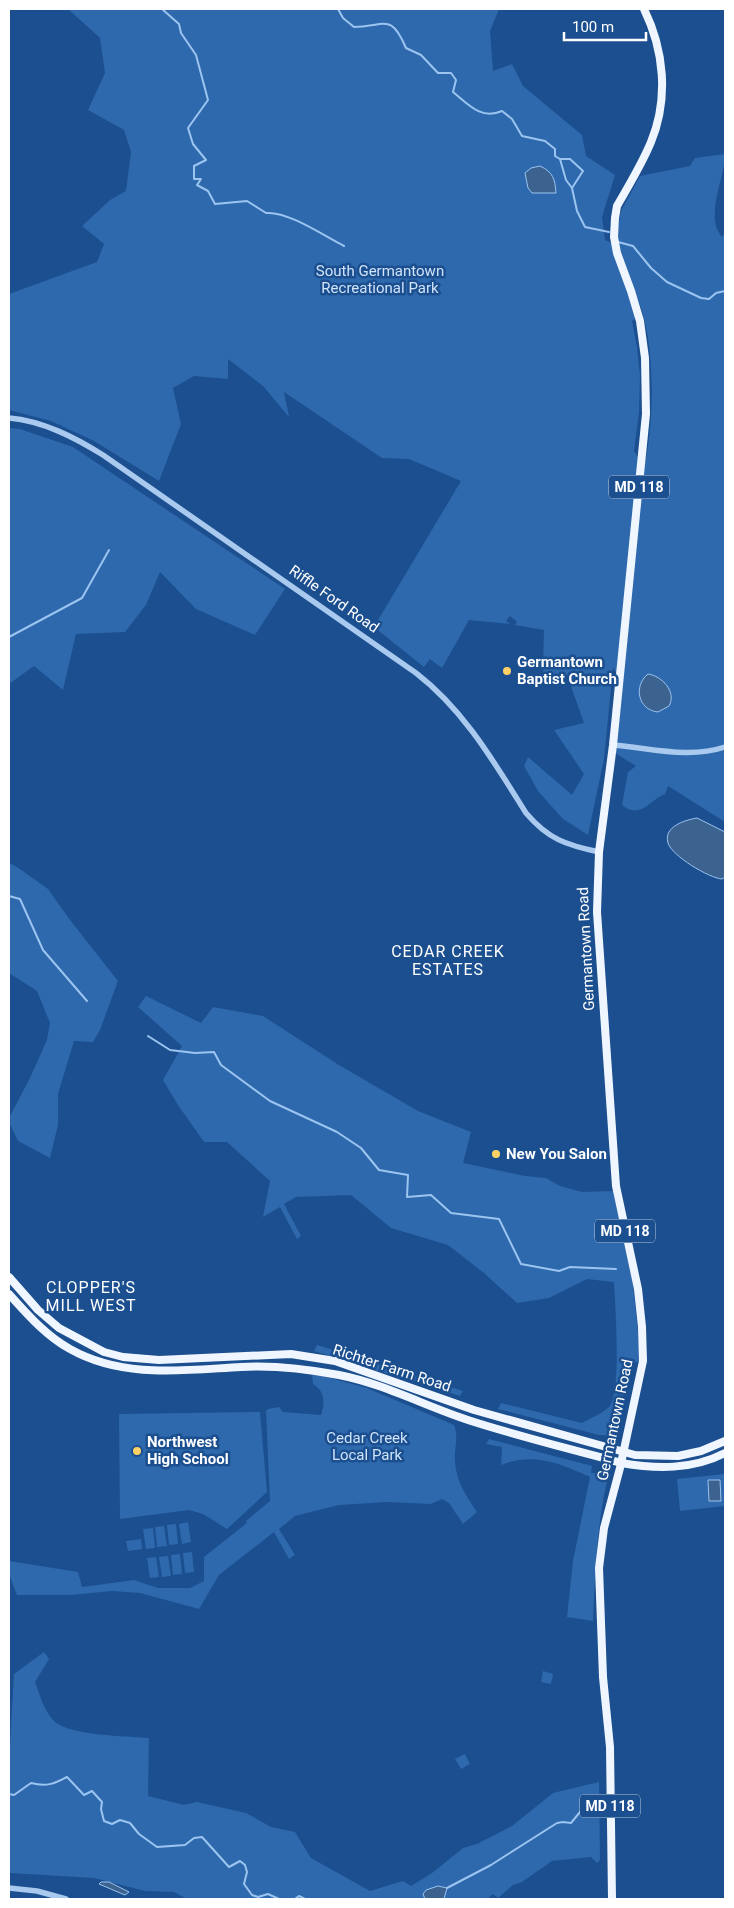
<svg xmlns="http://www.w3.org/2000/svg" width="734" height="1908" viewBox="0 0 734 1908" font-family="Roboto,sans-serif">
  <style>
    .green { fill: #2e69ad; fill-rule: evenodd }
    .water { fill: #3c6290; stroke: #9cc4f0 }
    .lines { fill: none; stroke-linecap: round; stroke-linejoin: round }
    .stream { stroke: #9cc4f0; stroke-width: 2 }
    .minor { stroke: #a9c9ee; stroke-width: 5.5 }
    .major { stroke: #f0f6ff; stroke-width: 8 }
    .poi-dot { fill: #ffd166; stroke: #1b4f8f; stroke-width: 2 }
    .labels { text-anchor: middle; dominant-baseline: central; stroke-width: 5; stroke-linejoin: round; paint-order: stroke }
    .shield { fill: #1b4f8f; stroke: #bbcadd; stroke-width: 1 }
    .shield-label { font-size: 14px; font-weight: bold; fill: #fff }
    .park-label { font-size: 15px; fill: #cfe3fa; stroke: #1b4f8f }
    .street-label { font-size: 15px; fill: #fff; stroke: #1b4f8f }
    .poi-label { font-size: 15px; font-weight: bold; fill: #fff; stroke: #1b4f8f; text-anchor: start }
    .neighbourhood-label { font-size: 16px; letter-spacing: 1px; fill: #fff; stroke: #1b4f8f }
  </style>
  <rect width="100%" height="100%" fill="#1b4f8f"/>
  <g class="green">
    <path d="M 68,9 L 499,9 L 490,31 L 493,71 L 512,64 L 523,86 L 582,135 L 586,156 L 615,175 L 602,217 L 605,240 L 618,246 L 618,228 L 621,211 L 640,176 L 690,166 L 695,158 L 725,154 C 725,177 704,217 722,237 L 725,232 L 725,822 L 668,786 L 665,794 C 649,800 641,820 622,805 L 628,772 L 636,766 L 615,753 L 617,674 L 613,667 L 604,759 L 588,835 L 563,819 L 538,791 L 524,766 L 528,757 L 572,795 L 584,774 L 554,730 L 584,723 L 568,678 L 549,684 L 543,673 L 544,630 L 515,625 L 517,622 L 510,616 L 506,621 L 510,624 L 469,620 L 442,668 L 430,659 L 424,667 L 374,627 L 461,481 L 409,459 L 382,458 L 284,392 L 289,417 L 263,386 L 228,359 L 228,379 L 194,376 L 173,388 L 181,424 L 159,481 L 94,441 L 51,421 L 9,410 L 9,294 L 97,262 L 104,244 L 82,226 L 110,200 L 126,191 L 131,152 L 124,130 L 88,110 L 105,73 L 100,38 ZM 636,295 C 656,338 655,421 644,467 L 634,451 L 639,412 L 640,376 L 637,347 L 632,321 L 642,315 Z"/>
    <polygon points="9,428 20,429 73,447 285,589 255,635 196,609 160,572 146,605 125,632 76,634 63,690 34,666 9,684"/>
    <polygon points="9,863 17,867 48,889 70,920 118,981 100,1030 93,1042 74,1041 58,1094 58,1125 50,1158 18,1141 9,1122 9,1118 30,1078 47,1040 50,1023 37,991 9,973"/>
    <path d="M 146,996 L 201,1023 L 213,1007 L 263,1016 L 339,1065 L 418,1111 L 471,1132 L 463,1163 L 525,1176 L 546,1178 L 560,1186 L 582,1192 L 613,1191 L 633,1284 L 641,1362 L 629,1362 L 616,1436 L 599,1435 L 498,1409 L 501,1403 L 582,1423 C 590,1418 602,1414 609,1407 C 622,1394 615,1303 614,1282 L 587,1279 L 549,1298 L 517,1303 L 484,1273 L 448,1245 L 391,1228 L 351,1195 L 296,1197 L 284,1204 L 301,1236 L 297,1239 L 280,1207 L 263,1217 L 270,1181 L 227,1142 L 204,1142 L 178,1105 L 163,1080 L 182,1046 L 138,1007 Z"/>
    <polygon points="317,1345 463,1391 460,1396 314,1351"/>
    <path d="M 312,1373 L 367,1388 L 454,1425 C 459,1437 454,1448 455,1461 C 456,1481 466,1496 477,1512 L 463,1524 L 449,1503 L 442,1499 L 431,1504 L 387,1502 L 339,1505 L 295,1516 L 279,1529 L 295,1555 L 289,1559 L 274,1532 L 219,1575 L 199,1609 L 140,1593 L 112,1591 L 71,1595 L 17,1595 L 9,1574 L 9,1561 L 78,1572 L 82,1587 L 134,1580 L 158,1588 L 190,1588 L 204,1581 L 204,1557 L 247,1523 L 246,1521 L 270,1501 L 266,1411 L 268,1409 L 279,1407 L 283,1412 L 321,1415 C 325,1403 325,1391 313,1384 Z"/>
    <polygon points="260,1412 267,1492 227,1529 203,1514 189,1510 120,1519 119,1414"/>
    <path d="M 489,1439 L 592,1466 L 591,1473 L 601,1473 L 601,1467 L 610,1469 C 597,1518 595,1570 593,1621 L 567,1617 L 573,1561 L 590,1477 C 559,1463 534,1452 501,1465 L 502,1447 L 486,1444 Z"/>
    <polygon points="725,1474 725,1506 680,1511 677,1479"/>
    <polygon points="188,1522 191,1542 182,1544 179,1524"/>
    <polygon points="176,1524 178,1544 169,1545 167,1525"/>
    <polygon points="164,1526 167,1546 157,1547 155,1527"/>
    <polygon points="153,1528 155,1548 146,1549 143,1529"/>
    <polygon points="141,1539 142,1549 128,1551 126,1541"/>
    <polygon points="192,1552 194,1572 185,1573 183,1553"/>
    <polygon points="180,1554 182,1574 173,1575 171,1555"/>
    <polygon points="168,1556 171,1576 162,1577 159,1557"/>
    <polygon points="156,1557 159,1577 150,1578 147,1558"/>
    <path d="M 44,1652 L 49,1659 L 35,1682 C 40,1695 44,1711 54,1721 C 70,1736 126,1736 149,1738 L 148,1796 L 184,1805 L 197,1802 L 246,1813 L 271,1827 L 295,1832 L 311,1858 L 370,1891 L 403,1881 L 411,1886 L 432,1873 L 463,1848 L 477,1844 L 512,1826 L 553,1793 L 599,1782 L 600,1860 L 597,1863 L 591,1857 L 552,1861 L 522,1882 L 513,1885 L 498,1898 L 493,1894 L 487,1899 L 187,1899 L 174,1892 L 145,1891 L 94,1878 L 10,1873 L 9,1763 L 14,1674 Z"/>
    <polygon points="543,1671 553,1674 551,1684 541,1682"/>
    <polygon points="465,1754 470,1764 461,1769 455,1759"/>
  </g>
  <g class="water">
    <path d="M 540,166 C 553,172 555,179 556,193 L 532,193 L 528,188 L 525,173 L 531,168 Z"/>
    <path d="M 648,674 C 662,676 677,692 669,706 L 658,712 C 638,710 633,686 648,674 Z"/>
    <path d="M 697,818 L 725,832 L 725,877 L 722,879 C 709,878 672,856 668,843 C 663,826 686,820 697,818 Z"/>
    <polygon points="708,1480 720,1480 721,1501 709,1501"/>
    <polygon points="101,1882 109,1882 129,1892 125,1895 99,1884"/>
    <polygon points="438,1886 447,1888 444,1899 425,1899 423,1894 426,1890"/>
  </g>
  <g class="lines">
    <g class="stream">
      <path d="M 162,9 L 179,24 L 181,33 L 196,55 L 208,100 L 188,128 L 193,144 L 206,160 L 194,166 L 194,179 L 201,179 L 197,185 L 208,191 L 215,204 L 247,201 L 266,213 C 288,211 324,236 344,246"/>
      <path d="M 338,9 L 343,18 L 354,27 C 386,26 391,13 406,48 L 421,55 L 438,73 L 451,73 L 456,80 L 453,92 C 469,105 481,120 502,111 L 512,119 L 522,136 L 545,141 L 555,149 L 555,156 L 560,159 L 570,159 L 583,171 L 572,188 L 577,211 L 585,227 L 609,232"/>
      <polyline points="560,159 566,180 572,188"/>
      <polyline points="618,242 633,246 651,268 667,282 701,298 709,299 716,293 725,291"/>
      <polyline points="9,637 82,598 109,550"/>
      <polyline points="9,896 20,899 43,950 87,1001"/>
      <polyline points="148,1036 170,1050 195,1053 214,1052 221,1065 270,1101 337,1132 361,1148 379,1170 408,1175 407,1197 431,1195 451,1213 499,1219 521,1264 559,1271 570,1267 616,1269"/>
      <path d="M 9,1794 L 14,1795 L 31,1783 C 46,1787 54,1784 67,1777 L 84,1795 L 92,1791 L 102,1802 L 101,1809 L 104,1821 L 112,1824 L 120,1820 L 130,1823 L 139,1834 L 157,1847 L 185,1845 L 194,1838 L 202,1837 L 229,1867 L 240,1861 L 245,1865 L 247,1872 L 244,1884 L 252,1895 L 258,1897 L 268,1894 L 279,1899"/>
      <polyline points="447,1888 491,1865 557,1823 563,1822 571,1823 589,1801"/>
      <polyline points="295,1899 299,1896 305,1899"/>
    </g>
    <g class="minor">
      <path d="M 9,418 C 43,421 74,437 103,455 L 416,673 C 464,710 494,762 526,813 C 548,839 566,845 599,852"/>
      <path d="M 613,745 C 651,748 688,759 725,747"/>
      <polyline points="9,1888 37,1891 66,1899"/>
    </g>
    <g class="major">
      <polyline points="9,1277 38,1310 59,1328 104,1352 123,1357 159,1360 291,1354 335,1361 474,1410 635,1455 678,1456 701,1451 725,1441"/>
      <path d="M 9,1294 C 27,1314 46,1336 70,1349 C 123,1379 184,1370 241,1367 C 273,1365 307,1369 339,1375 C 385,1384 427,1407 471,1421 C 521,1437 571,1449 621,1463 C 656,1469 692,1470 725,1453"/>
      <path d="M 612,1899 L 610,1747 L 603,1677 L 599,1568 L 604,1528 L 620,1468 L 643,1361 L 642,1327 L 638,1289 L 616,1186 L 597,912 L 599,852 L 613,745 L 646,414 L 645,358 L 640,321 L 631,291 L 617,253 L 614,237 L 615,218 L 617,206 C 629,185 642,164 651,142 C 669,98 664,50 644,9"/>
    </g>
  </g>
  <g class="poi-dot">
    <circle cx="507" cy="671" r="5"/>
    <circle cx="496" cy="1154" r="5"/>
    <circle cx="137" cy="1451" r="5"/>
  </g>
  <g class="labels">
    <g class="shield">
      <rect x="609" y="475.5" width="60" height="23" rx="4"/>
      <rect x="595" y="1219.5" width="60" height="23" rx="4"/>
      <rect x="580" y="1794.5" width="60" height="23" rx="4"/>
    </g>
    <g class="shield-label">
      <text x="639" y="487">MD 118</text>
      <text x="625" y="1231">MD 118</text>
      <text x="610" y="1806">MD 118</text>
    </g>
    <g class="park-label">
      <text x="380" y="271">South Germantown<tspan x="380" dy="17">Recreational Park</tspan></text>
      <text x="367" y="1438">Cedar Creek<tspan x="367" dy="17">Local Park</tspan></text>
    </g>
    <g class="street-label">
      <text transform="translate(334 599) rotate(35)">Riffle Ford Road</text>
      <text transform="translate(586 949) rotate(-93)">Germantown Road</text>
      <text transform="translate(392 1368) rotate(18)">Richter Farm Road</text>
      <text transform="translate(615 1420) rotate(-78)">Germantown Road</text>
    </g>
    <g class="poi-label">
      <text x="517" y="662">Germantown<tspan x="517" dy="17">Baptist Church</tspan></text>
      <text x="506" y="1154">New You Salon</text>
      <text x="147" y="1442">Northwest<tspan x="147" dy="17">High School</tspan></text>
    </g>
    <g class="neighbourhood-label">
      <text x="448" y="951">CEDAR CREEK<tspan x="448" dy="18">ESTATES</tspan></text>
      <text x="91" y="1287">CLOPPER'S<tspan x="91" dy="18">MILL WEST</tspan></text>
    </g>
  </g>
  <rect width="734" height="1908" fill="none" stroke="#ffffff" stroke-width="20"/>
  <path d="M564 32v8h82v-8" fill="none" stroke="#ffffff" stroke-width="2.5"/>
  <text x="572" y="32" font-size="15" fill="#ffffff" stroke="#1b4f8f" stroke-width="4" paint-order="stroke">100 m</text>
</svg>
